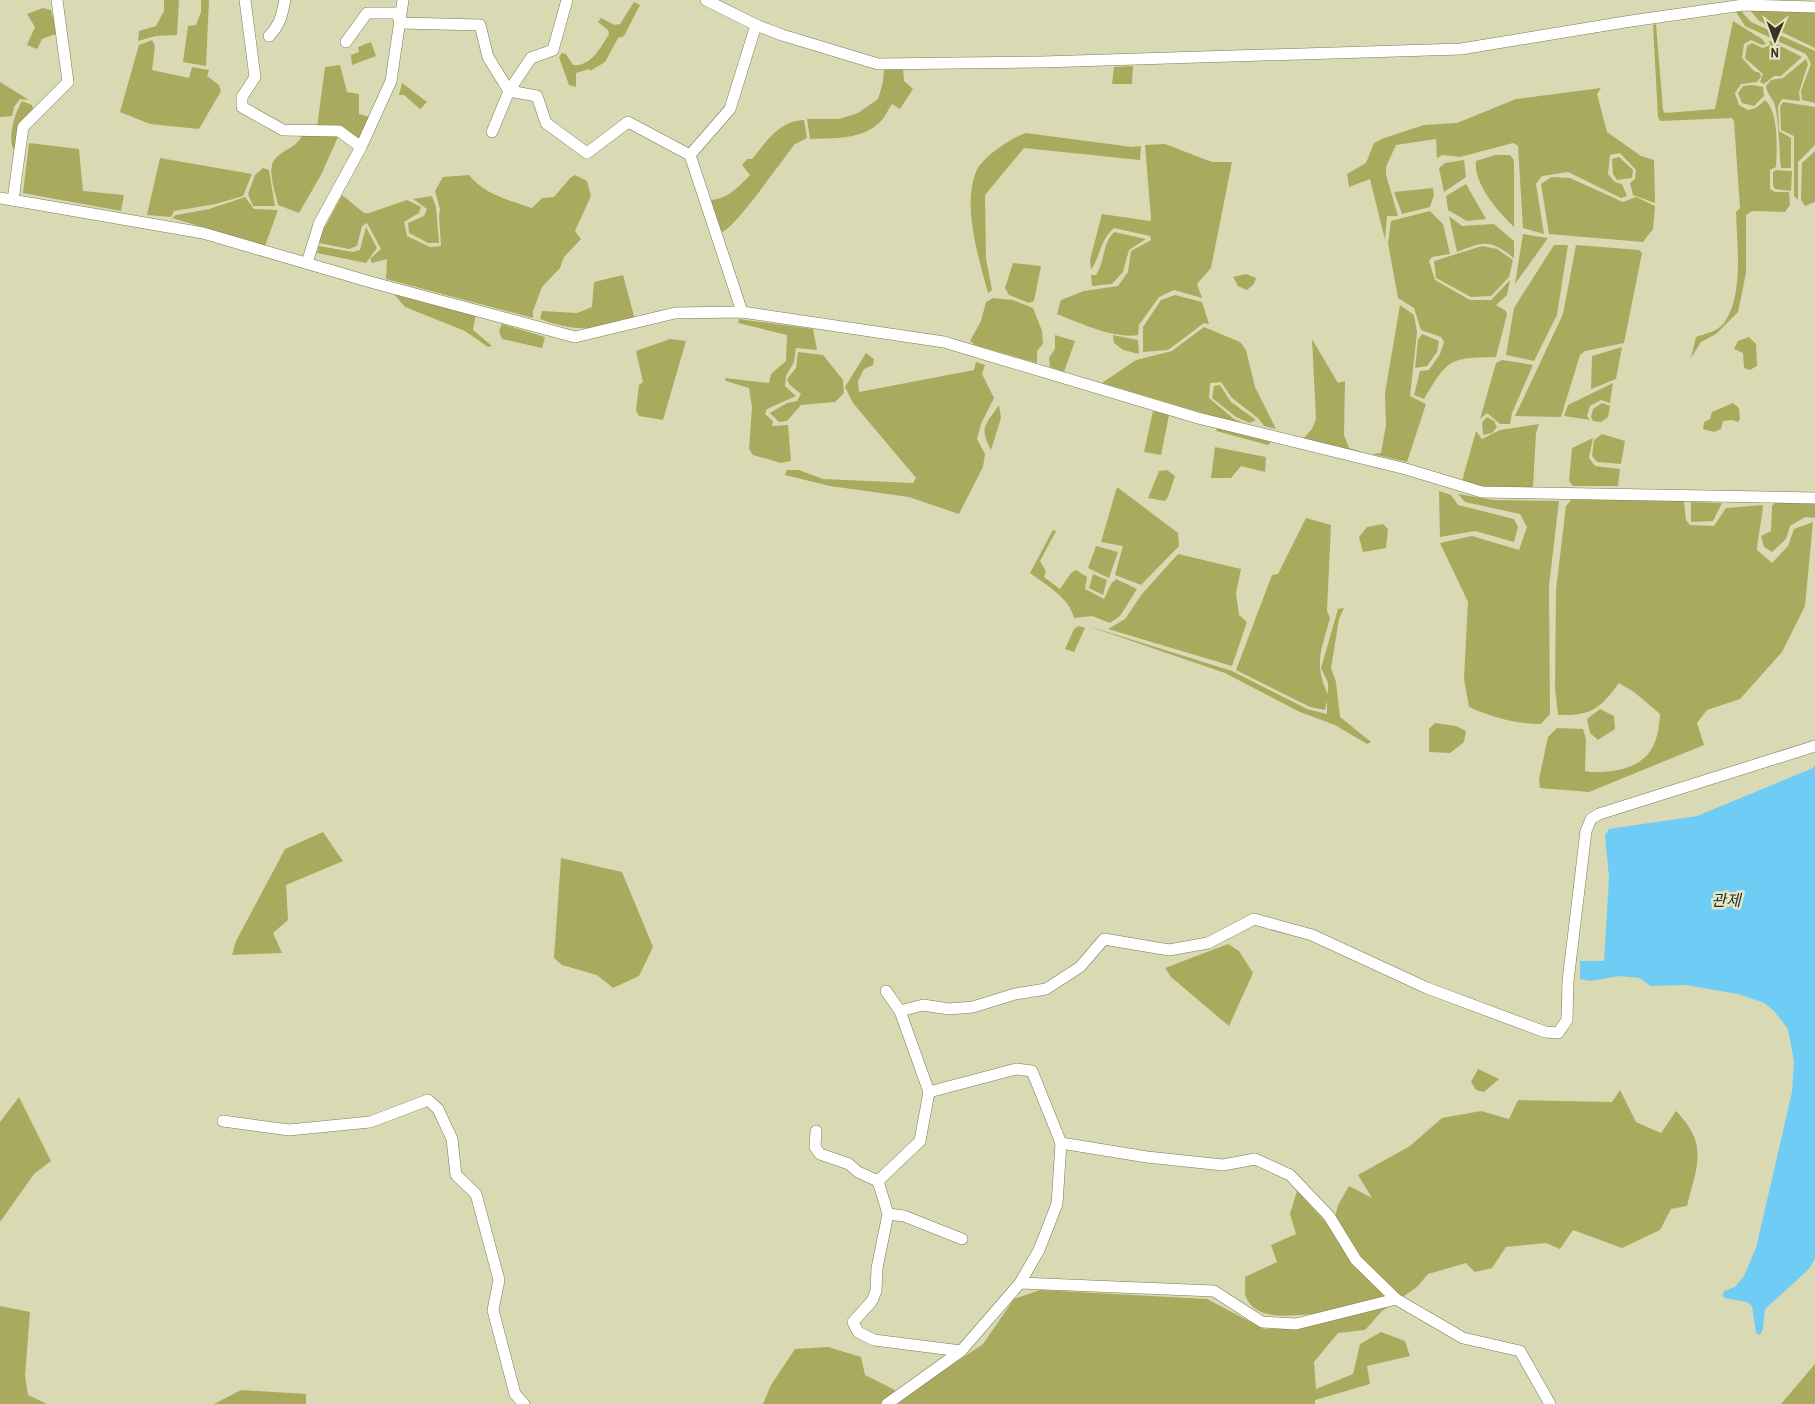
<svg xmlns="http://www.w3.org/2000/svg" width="1815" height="1404" viewBox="0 0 1815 1404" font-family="'Archivo Narrow','Noto Sans KR',sans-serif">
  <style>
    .green { fill: #aaaa5f }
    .water { fill: #6fcdf5 }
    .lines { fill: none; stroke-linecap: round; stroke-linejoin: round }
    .minor-casing { stroke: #7b7b57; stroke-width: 12 }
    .minor { stroke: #fff; stroke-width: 11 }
    .labels { text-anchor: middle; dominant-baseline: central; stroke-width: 5; stroke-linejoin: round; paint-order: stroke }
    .water-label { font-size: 16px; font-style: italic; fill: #1b303a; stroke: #e6e7c0 }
  </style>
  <rect width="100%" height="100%" fill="#d9dab3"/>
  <g class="green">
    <polygon points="164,0 179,0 177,35 156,36 138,41 139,31 156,26 164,11"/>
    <polygon points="201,0 209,0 206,66 183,62 188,26 196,25 201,12"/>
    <path d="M 634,2 L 640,5 L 624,36 L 618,38 L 605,62 L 590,71 L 589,69 L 576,73 L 576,87 L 569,85 L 559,57 L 562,53 L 566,54 L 573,65 C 591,67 601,47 609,34 L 608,30 L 598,22 L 601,18 L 615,25 L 620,24 Z"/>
    <polygon points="43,8 51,10 53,18 58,23 58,33 42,39 37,49 27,45 35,27 27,14"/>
    <polygon points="1750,10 1815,12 1815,48 1759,21"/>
    <polygon points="1741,11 1751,22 1815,51 1815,103 1802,100 1801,91 1811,64 1806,54 1745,26 1736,12"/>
    <path d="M 1733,21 L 1762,39 L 1766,44 L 1762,45 L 1751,40 L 1744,44 L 1742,58 L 1754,71 L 1760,73 L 1761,77 L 1757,82 L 1741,84 L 1735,93 L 1739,105 L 1748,110 L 1756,108 L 1765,100 C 1779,112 1777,149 1776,167 L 1770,170 L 1770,189 L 1775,192 L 1789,192 L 1790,205 L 1785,212 L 1752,211 L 1746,215 L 1746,273 L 1738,312 L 1716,334 L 1701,342 L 1691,358 L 1696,337 C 1705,334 1718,331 1724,323 C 1744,295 1737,244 1736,212 L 1740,208 L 1734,121 L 1732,118 L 1660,121 L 1658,117 L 1653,25 L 1656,24 L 1663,110 L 1665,113 L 1715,109 Z"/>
    <polygon points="152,40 155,46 152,70 189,78 192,67 209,70 207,76 219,85 221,91 199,129 150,124 120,112 139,45"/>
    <polygon points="1769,40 1802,57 1781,76 1774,76 1764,84 1760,82 1763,74 1745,58 1747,46 1752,43 1763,48 1770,45"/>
    <polygon points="371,42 376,56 352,65 351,55 359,52 358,47"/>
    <path d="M 1806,59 L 1808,64 L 1799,92 L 1800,101 L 1782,99 L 1778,106 L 1779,131 L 1791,138 L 1791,168 L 1781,168 C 1779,152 1779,116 1774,103 C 1771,96 1767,94 1766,86 L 1771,80 L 1783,78 Z"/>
    <polygon points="340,65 347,92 359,94 359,114 370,117 360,140 317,127 325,67"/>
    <polygon points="1133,66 1132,84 1112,84 1114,67"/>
    <path d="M 903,67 L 904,81 L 913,89 L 900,109 L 892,104 C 888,109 886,116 881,121 C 863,140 834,138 810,139 L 807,119 L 839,119 L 858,113 L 878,99 L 883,82 L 884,68 Z"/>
    <polygon points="0,82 29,100 20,99 14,107 12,116 0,117"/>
    <polygon points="402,83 427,102 420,109 404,95 399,95"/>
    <polygon points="1752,85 1763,87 1764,96 1754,106 1742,103 1738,93 1743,86"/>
    <polygon points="1601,88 1597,94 1607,132 1641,156 1654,160 1655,203 1633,195 1630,183 1635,179 1636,170 1620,153 1610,155 1608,174 1615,182 1622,184 1627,196 1621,198 1568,172 1542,176 1536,184 1544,234 1523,228 1518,146 1513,143 1460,157 1442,155 1437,158 1436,139 1396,145 1386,167 1386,175 1398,216 1387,216 1385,240 1370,179 1349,187 1347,174 1366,163 1374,143 1384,138 1424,125 1457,123 1516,99"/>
    <path d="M 22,101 L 32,105 L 33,109 L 15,151 C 6,141 15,112 22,101 Z"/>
    <polygon points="1783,102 1815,107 1815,145 1798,162 1798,200 1794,196 1794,136 1781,130 1780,106"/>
    <path d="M 804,120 L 807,138 L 795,144 C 782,160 736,227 722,232 L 710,203 L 712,200 C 729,198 738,187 750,175 L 742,165 L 747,159 L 752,159 C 767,141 779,121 804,120 Z"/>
    <path d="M 1026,133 L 1132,147 L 1141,146 L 1140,160 L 1024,148 L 985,195 L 986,259 L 992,290 L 988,293 C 979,259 962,206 976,172 C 981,158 1011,138 1026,133 Z"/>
    <path d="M 302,134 L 338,137 L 321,175 L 299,213 L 278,205 C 276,194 269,176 272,165 C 276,150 299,149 302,134 Z"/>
    <polygon points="29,143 79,149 83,191 124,195 121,211 23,193"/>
    <path d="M 1165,144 L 1212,162 L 1232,162 L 1211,268 L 1197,284 L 1202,298 L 1174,290 L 1159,297 L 1139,325 L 1138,335 C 1115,339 1079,323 1057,314 L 1061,300 L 1084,291 L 1118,286 L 1128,272 L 1131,251 L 1151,240 L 1150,236 L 1114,228 C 1100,240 1101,255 1091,270 L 1090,260 L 1102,214 L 1150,221 L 1151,219 L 1145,145 Z"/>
    <polygon points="1815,151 1815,202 1805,206 1801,200 1802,163"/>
    <path d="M 1495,155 L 1510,155 L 1514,160 L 1514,227 C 1498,212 1473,183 1476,161 Z"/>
    <polygon points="1619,157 1633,170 1632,178 1617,180 1613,174 1612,159"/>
    <polygon points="160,158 252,174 243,196 216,204 174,211 171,217 147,215"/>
    <polygon points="1464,160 1466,177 1444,192 1439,168 1445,163"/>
    <polygon points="263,168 269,170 275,206 253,206 248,194 255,175"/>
    <polygon points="1776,170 1792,171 1791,191 1775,189 1773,186 1773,172"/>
    <path d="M 469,175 C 485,195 509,200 532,208 L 542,198 L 554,197 L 570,178 L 575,175 L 587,181 L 591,196 L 575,231 L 581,239 L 564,257 L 560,268 L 542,287 L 533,311 L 533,318 L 386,279 L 387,259 L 372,263 L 370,259 L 381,249 L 367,223 L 362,226 L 357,246 L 349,249 L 319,243 L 319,238 L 342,195 L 364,213 L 369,213 L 407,200 L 421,207 L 419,213 L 404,222 L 407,236 L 430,247 L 441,246 L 439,216 L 440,209 L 435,191 L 443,177 Z"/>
    <polygon points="1551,177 1570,178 1623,202 1636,197 1655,206 1653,229 1643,242 1549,234 1541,184"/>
    <polygon points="1466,184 1486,219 1467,221 1448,210 1446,196"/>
    <polygon points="1433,188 1434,195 1430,207 1402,214 1394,192"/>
    <polygon points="432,196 436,207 439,243 428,243 409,233 408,223 424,216 427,209 413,199"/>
    <polygon points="245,197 254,209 278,210 265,246 172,218 176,215 209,209"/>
    <path d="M 1430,211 L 1443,224 L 1450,254 L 1432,257 L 1429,261 L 1435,280 L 1470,300 L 1491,300 L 1510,280 L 1507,295 L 1496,305 L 1506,311 L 1507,314 L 1496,357 C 1449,358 1449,358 1424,399 L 1414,395 L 1420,371 L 1429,370 L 1440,354 L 1444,342 L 1441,337 L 1421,330 L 1414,308 L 1398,298 L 1388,243 L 1391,221 Z"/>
    <path d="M 1449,216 L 1462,226 L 1494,224 L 1514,241 L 1514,258 C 1490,239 1484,241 1457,252 Z"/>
    <polygon points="366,227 377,248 366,263 317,253 319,246 353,252 360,250"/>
    <path d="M 1114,232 L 1146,239 L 1129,250 L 1123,272 L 1112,284 L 1092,286 L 1091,275 L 1096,275 C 1106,259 1102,244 1114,232 Z"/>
    <polygon points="1523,234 1548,238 1515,284"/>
    <polygon points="1554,245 1568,245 1557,315 1534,361 1506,355 1514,308"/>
    <polygon points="1576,245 1639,250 1642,253 1624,343 1585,351 1580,355 1561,417 1515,416 1563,314"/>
    <polygon points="1482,246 1497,249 1513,260 1509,277 1491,296 1471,297 1436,278 1434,261"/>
    <polygon points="1013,263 1041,266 1034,301 1029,303 1009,295 1005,288"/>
    <polygon points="1246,274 1256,278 1254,284 1247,290 1238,286 1233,277"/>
    <path d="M 623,275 L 635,320 C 596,329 578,333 540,319 L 542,311 L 577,313 L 592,307 L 594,282 Z"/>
    <polygon points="394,294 476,314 473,330 492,346 488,347 465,331 405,307"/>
    <polygon points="1175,295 1202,302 1209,324 1204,323 1168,350 1143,352 1143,327 1161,300"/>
    <polygon points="993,298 1013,300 1033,308 1042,331 1043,344 1037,351 1037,363 975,345 970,341 981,321 986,302"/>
    <polygon points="1400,305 1414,315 1417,332 1410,396 1426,404 1407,462 1372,454 1381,453 1386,425 1385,393"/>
    <polygon points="739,319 813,329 817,350 796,348 794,362 786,376 785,386 796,396 767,409 765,414 773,421 772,426 788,425 791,461 781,463 753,455 749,449 752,407 749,388 726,381 725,378 769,383 771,374 786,361 787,335 738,323"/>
    <polygon points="502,324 545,337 542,348 502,339 499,331"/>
    <polygon points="1204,327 1240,342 1246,350 1255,387 1276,429 1264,426 1258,418 1232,398 1221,382 1210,383 1209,398 1234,419 1253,428 1102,383 1136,360 1172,351"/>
    <polygon points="1422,334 1439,341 1437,352 1427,366 1415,368 1418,340"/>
    <polygon points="1055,335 1075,341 1064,372 1050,367 1049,358 1055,349"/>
    <polygon points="1113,335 1138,340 1139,354 1123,350 1114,343"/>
    <polygon points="1749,337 1756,344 1757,366 1750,370 1744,368 1743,353 1734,349 1738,341"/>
    <polygon points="670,339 686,341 663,420 639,416 636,410 639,385 643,382 636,351"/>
    <polygon points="1312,339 1338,383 1345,381 1344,435 1349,448 1365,453 1361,454 1302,440 1312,429 1316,419"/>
    <polygon points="1622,347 1616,379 1591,389 1592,356"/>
    <polygon points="798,352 823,355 843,380 844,393 835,402 801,405 787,421 779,422 770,413 787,403 797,401 801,394 790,385 787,379 796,368"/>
    <polygon points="866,353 874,359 873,365 864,369 858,381 859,392 974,370 976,362 985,365 982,374 994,398 981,424 977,439 985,454 983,467 959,514 909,497 830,486 785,475 787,470 799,470 823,479 913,483 916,478 853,403 845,387"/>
    <polygon points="1502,360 1533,365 1512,413 1510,424 1500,424 1487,413 1480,419 1496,363"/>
    <polygon points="1613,383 1610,403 1601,400 1590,406 1587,416 1590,420 1564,416 1568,405"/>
    <polygon points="1220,385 1231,402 1256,420 1250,423 1236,417 1212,398 1214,386"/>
    <polygon points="1602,403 1610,406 1608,417 1601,422 1593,421 1591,417 1593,409"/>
    <polygon points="1733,403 1739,408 1740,419 1738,422 1732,420 1723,421 1721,429 1714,432 1703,429 1704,422 1710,419 1712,412"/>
    <path d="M 999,405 L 1001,418 L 991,450 C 979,426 985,426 999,405 Z"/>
    <polygon points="1153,411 1169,415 1161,455 1144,452"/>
    <polygon points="1487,417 1494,421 1497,427 1492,433 1483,435 1482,422"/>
    <polygon points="1539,424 1536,433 1533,487 1481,488 1462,481 1476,431 1482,439 1500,430"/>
    <polygon points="1218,427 1271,442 1268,445 1216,431"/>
    <polygon points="1602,434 1625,441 1621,464 1597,462 1592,456 1594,440"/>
    <polygon points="1593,438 1589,458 1595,466 1620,469 1618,486 1573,486 1569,481 1572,448"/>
    <polygon points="1215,447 1266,457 1265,472 1241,466 1231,478 1211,478"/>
    <polygon points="1167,470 1175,476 1168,497 1165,501 1148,498 1159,471"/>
    <polygon points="1117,487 1178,533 1179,546 1141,585 1115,575 1123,546 1101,542"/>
    <polygon points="1439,491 1451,495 1458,505 1514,519 1518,527 1514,542 1475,531 1440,537"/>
    <path d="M 1458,494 L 1494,500 L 1559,501 L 1549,586 L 1550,714 L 1541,724 C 1516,724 1491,717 1469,707 L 1464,679 L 1468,602 L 1440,543 L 1472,536 L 1519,550 L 1527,527 L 1520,514 L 1465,502 Z"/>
    <path d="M 1572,499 L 1684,500 L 1686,520 L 1690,525 L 1714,526 L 1726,508 L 1763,505 C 1762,521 1758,534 1757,550 L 1772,563 L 1788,546 L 1794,529 L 1813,522 L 1805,606 L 1782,652 L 1740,699 L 1707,710 L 1697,723 L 1704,745 L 1589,792 L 1540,788 L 1539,779 L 1548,737 L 1557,728 L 1583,729 L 1586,739 L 1585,771 C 1595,773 1603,772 1613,771 C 1648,765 1658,748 1660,714 L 1634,692 L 1619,683 C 1600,709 1591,716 1558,715 L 1555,688 L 1556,590 L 1566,506 Z"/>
    <polygon points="1691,502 1722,503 1713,521 1691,522"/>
    <polygon points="1775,503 1815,503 1815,518 1805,517 1790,526 1786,539 1772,552 1764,547 1761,536 1771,531 1772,506"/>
    <path d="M 1306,518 L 1331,525 L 1327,611 L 1330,618 C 1322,649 1313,664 1328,694 L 1328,683 L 1321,668 L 1338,609 L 1344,608 L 1339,619 L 1331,668 L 1336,682 L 1340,717 L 1371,742 L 1367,744 L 1335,725 L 1300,712 L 1225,673 L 1082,624 L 1232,671 L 1307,709 L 1327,714 L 1327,700 L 1325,710 L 1310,707 L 1236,670 L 1272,575 L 1278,574 Z"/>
    <polygon points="1383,524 1388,529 1386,548 1363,552 1359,537 1367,527"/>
    <path d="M 1053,530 L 1056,531 L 1040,561 L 1046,571 L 1044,577 L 1060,589 L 1071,573 L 1076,570 L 1087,577 L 1085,589 L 1104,599 L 1111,584 L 1116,579 L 1137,589 L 1120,616 L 1110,623 L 1092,616 L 1074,618 C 1069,597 1046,585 1030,573 Z"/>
    <polygon points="1096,546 1118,552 1109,578 1088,568"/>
    <polygon points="1178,554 1241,569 1236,593 1239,615 1247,622 1232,666 1108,629 1125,619 1142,594"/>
    <polygon points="1093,574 1107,580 1103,595 1089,588"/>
    <polygon points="1079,626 1085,628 1074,652 1065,649 1074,629"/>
    <polygon points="1600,709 1614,716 1615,729 1598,740 1590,733 1587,719"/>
    <polygon points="1435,723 1456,726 1466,731 1464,742 1450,753 1429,752 1429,729"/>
    <polygon points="323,832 343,861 286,885 288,920 273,933 282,953 232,955 236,941 285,849"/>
    <polygon points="561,858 622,872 653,947 639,976 613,988 597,975 562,965 554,958"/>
    <polygon points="1228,944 1239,951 1253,973 1229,1026 1171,977 1165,968"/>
    <polygon points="1478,1069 1499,1079 1484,1092 1476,1090 1471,1082"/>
    <path d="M 1620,1090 L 1636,1122 L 1661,1133 L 1676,1111 C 1709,1145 1697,1165 1687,1206 L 1671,1209 L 1660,1230 L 1622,1248 L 1573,1230 L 1560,1249 L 1546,1243 L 1506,1247 L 1492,1268 L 1475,1272 L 1466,1263 L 1428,1274 L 1417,1287 L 1381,1312 L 1365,1330 L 1338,1333 L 1314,1362 L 1316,1389 L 1353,1374 L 1360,1344 L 1381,1332 L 1405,1341 L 1410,1356 L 1367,1366 L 1370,1384 L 1315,1400 L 1315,1404 L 894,1404 L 983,1344 L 1014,1299 L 1040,1290 L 1207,1299 L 1264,1329 L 1303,1328 L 1312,1314 C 1293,1315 1256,1322 1246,1297 C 1244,1292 1246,1283 1245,1277 L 1277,1262 L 1271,1245 L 1296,1234 L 1290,1214 L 1297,1191 L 1332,1229 L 1338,1205 L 1349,1186 L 1372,1198 L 1358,1175 L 1410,1146 L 1442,1118 L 1481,1111 L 1509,1119 L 1518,1100 L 1612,1102 Z"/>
    <polygon points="19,1097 51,1161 34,1174 0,1222 0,1122"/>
    <polygon points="0,1306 30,1312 25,1376 28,1395 47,1404 0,1404"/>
    <polygon points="828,1347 861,1357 865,1375 895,1390 885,1404 763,1404 771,1385 795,1349"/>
    <polygon points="1815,1364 1815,1404 1781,1404"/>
    <polygon points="241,1390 306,1394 306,1404 214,1404"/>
  </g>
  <polygon class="water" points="1815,764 1815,1259 1808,1270 1765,1309 1763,1329 1760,1335 1756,1333 1752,1306 1747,1302 1724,1298 1723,1295 1724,1291 1735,1287 1744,1276 1756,1248 1792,1092 1794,1061 1788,1029 1773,1010 1764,1003 1738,994 1686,985 1650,986 1640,978 1619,976 1591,981 1580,979 1580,961 1604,961 1609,878 1605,835 1609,829 1697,816 1813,768"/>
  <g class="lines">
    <defs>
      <g id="minor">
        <polyline points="245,0 255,77 242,97 242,107 283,130 339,131 361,147"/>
        <polyline points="706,0 756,25 730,109 690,155 742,312"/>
        <polyline points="756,25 782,35 878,64 1042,62 1461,49 1631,21 1743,5 1815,7"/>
        <path d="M 269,36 C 280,25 282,15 285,0"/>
        <polyline points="346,42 367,13 396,13 401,23 480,25 488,57 509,91 537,96 546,123 587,153 628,122 690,155"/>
        <polyline points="492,132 509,91 531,58 553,50 567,0"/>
        <polyline points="0,198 203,233 374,283 575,337 675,313 742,312 944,342 1198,418 1406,469 1482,492 1815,498"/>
        <polyline points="13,200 23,127 68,82 57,0"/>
        <polyline points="307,263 319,224 361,147 391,81 403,0"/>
        <polyline points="886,991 900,1011 929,1092 920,1141 878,1181 888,1214 877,1268 876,1291 872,1301 853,1322 858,1332 874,1340 961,1351"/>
        <polyline points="900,1011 923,1005 949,1009 973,1007 1015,994 1046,989 1080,967 1104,939 1169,950 1208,943 1254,919 1312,935 1427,988 1545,1032 1558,1033 1567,1020 1568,981 1586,831 1591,819 1599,814 1815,746"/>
        <polyline points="929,1092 1016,1069 1032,1071 1061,1143 1147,1157 1223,1165 1255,1159 1290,1175 1329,1216 1356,1260 1396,1299"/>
        <polyline points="223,1121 289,1130 370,1122 428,1100 438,1109 452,1139 456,1175 476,1194 499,1280 493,1310 515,1394 524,1404"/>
        <polyline points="816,1131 815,1147 820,1154 849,1164 858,1172 878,1181"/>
        <polyline points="888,1214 904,1216 962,1239"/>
        <polyline points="1020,1283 1039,1250 1057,1204 1061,1143"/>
        <polyline points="887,1404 961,1351 1020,1283 1214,1291 1262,1322 1296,1324 1396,1299 1463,1338 1520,1351 1550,1404"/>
      </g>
    </defs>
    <use href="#minor" class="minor-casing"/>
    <use href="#minor" class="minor"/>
  </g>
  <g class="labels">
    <g class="water-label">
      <text x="1726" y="900">관제</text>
    </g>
  </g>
  <g transform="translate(1775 40) rotate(181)" stroke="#e6e7c0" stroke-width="4" paint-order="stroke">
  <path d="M0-4L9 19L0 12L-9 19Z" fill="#353525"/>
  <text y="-8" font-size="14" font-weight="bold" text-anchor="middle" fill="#353525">N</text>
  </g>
</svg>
